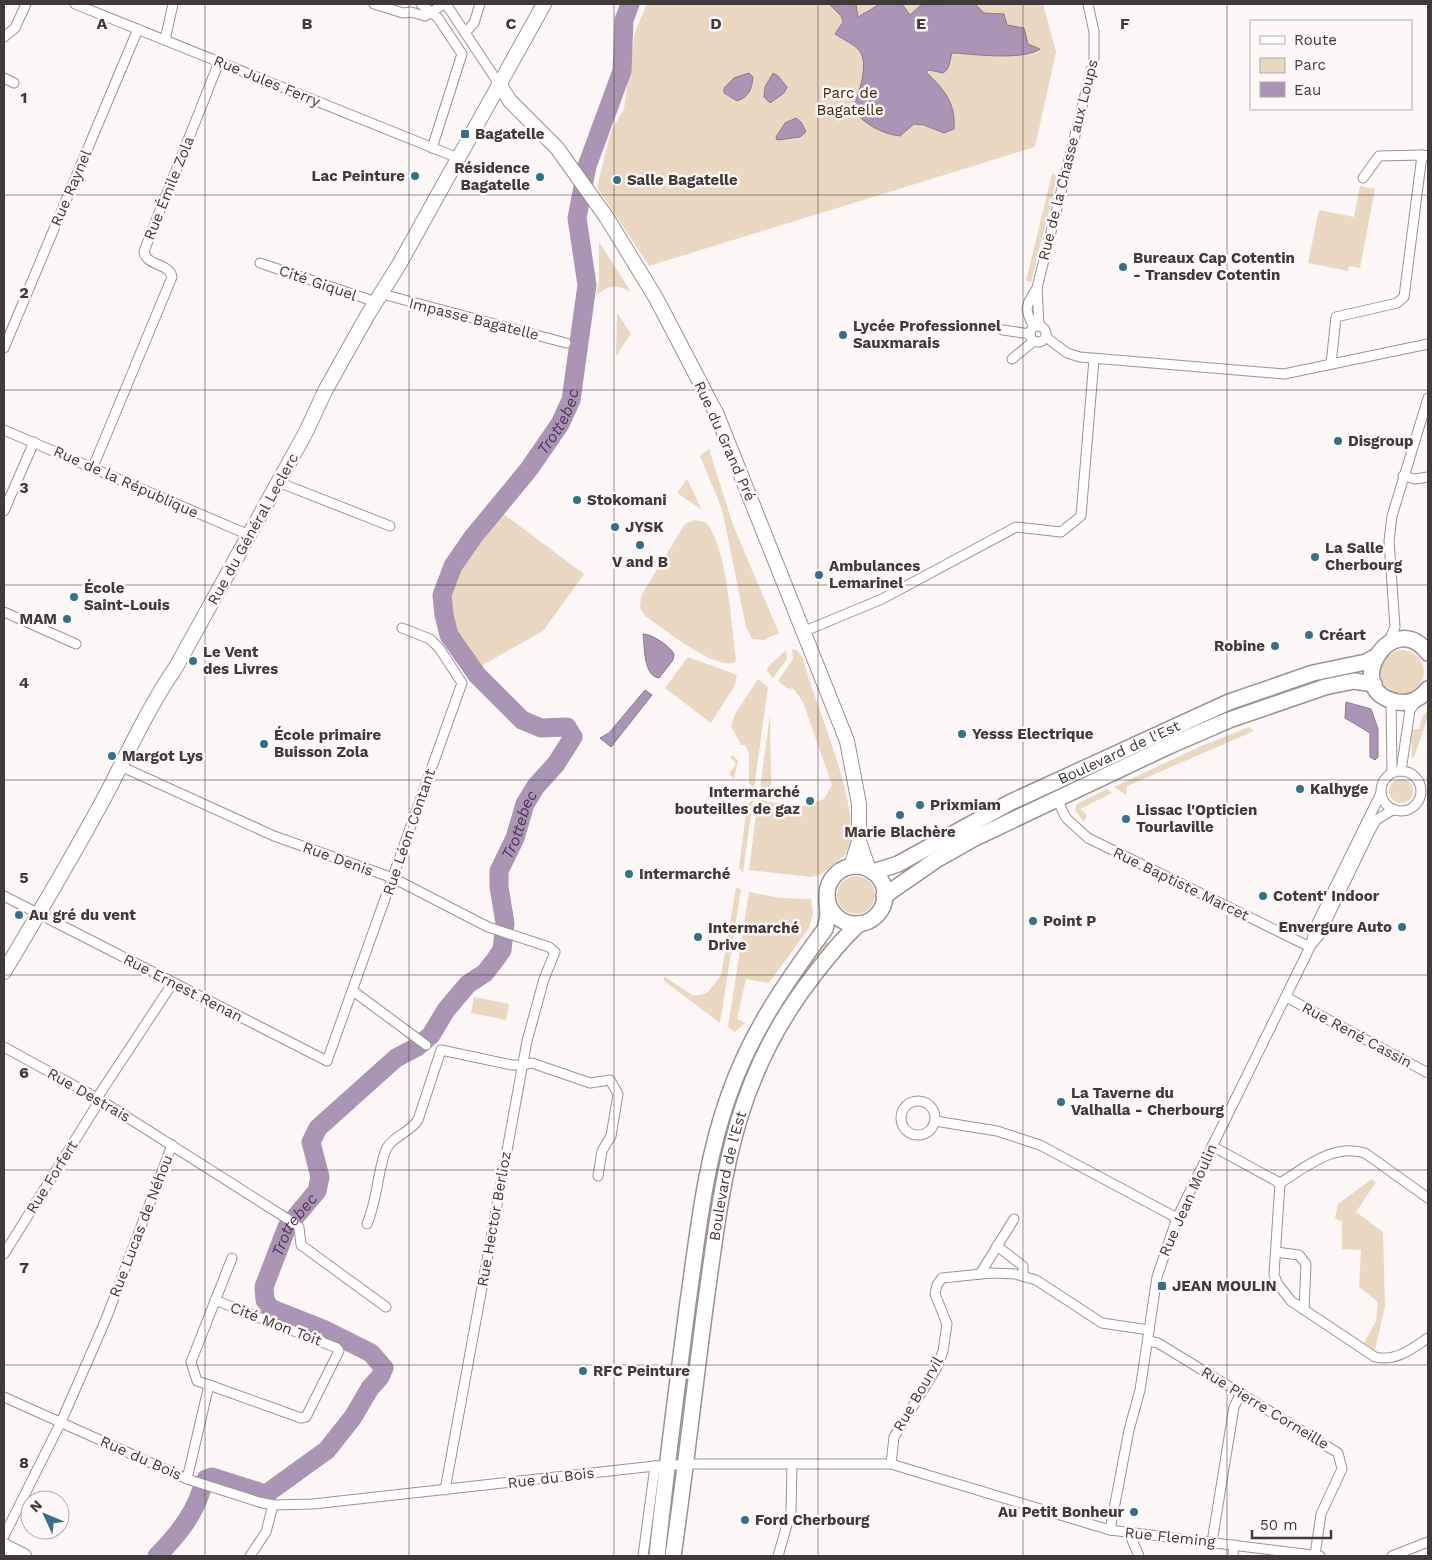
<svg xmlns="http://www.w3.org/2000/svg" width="1432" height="1560" viewBox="0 0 1432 1560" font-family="'Work Sans',sans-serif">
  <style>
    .green { fill: #ead8c2 }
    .water { fill: #ab95b4; stroke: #8b7a8f }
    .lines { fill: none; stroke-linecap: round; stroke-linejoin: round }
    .river { stroke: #ab95b4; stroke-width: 19 }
    .street-casing { stroke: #9f9192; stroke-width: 11 }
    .secondary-casing { stroke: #9f9192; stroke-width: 16 }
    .primary-casing { stroke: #9f9192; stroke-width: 18 }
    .street { stroke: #fff; stroke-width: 9 }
    .secondary { stroke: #fff; stroke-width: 14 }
    .primary { stroke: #fff; stroke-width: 15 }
    .grid { fill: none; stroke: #403a3a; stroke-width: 1; stroke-opacity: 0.55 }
    .poi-dot { fill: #357088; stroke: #fdf7f7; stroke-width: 2 }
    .labels { text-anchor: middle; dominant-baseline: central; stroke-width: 5; stroke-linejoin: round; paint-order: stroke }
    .street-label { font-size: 15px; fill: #403a3a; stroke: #fdf7f7 }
    .park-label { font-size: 15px; fill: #412800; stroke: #fdf7f7 }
    .poi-label { font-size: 15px; font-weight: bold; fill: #403a3a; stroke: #fdf7f7; text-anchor: start }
    .water-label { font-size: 16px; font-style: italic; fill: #52345f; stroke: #fdf7f7 }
    .grid-label { font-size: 16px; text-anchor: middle; font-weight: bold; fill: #403a3a; stroke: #fdf7f7; stroke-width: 5; stroke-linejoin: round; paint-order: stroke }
  </style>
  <rect width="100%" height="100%" fill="#fdf7f7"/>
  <g class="green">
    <polygon points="647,4 1043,4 1056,52 1035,147 649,266 597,187 611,131 624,109 635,32"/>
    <polygon points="1052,174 1058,175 1031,282 1026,281"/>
    <polygon points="1360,186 1375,189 1360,268 1349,266 1348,271 1308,263 1319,210 1354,217"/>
    <path d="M 599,242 L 631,292 C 617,284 608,285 596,296 L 599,281 Z"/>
    <polygon points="618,314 631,334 616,356 617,315"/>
    <polygon points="709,449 733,525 779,633 764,640 752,639 746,627 722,509 700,456"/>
    <polygon points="687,479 702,510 677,493"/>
    <path d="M 501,512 L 584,574 L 543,631 L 479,667 C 470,655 459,642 454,628 C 437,583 475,543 501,512 Z"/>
    <path d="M 694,520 L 706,522 C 728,550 731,624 736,660 L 734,663 C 709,667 665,629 645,616 L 640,608 L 641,596 L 685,524 Z"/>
    <path d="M 792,649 L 798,651 L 803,658 C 812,699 868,818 846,854 L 820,875 L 811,877 L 749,870 L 758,799 L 798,808 L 824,799 L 832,785 L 803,702 L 794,689 L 787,688 L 778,681 L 793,659 Z"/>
    <polygon points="786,650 787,659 773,678 767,671 768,667"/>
    <circle cx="1402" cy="672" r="22"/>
    <path d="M 688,657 C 697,661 733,672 737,676 L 734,687 L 711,723 L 665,688 Z"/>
    <polygon points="1336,674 1337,676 1284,694 906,873 904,869 969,830 1218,712 1282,689"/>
    <polygon points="758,679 768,687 754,788 749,783 749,754 745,745 741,745 731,726 735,714"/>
    <polygon points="1428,710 1428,717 1414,757 1412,758 1411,729 1419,729 1422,717"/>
    <polygon points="770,714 771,785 769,789 766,791 760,790"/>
    <polygon points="1249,727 1254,731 1127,786 1126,795 1114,787 1199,747"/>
    <polygon points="733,755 738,761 734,778 729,774 736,763 730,758"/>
    <circle cx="1401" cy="791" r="12"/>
    <polygon points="1107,789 1112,793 1080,809 1087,815 1084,822 1075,810 1077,804"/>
    <polygon points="753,799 743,873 739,868 747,805"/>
    <circle cx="856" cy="895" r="19"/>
    <polygon points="736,888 741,889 720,1023 663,980 665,977 692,995 701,995 708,992 721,975"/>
    <polygon points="749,892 780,898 811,899 813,913 809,928 769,983 746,979 737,1019 745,1023 735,1032 728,1027"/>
    <path d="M 824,940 L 829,944 L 817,956 L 786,1002 L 747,1077 L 683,1440 L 680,1440 C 689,1365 696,1290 708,1215 C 716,1163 726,1111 748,1062 C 768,1018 797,980 824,940 Z"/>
    <polygon points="474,997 509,1004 506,1020 471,1013"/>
    <polygon points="1372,1179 1376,1182 1356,1212 1383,1232 1385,1306 1375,1350 1364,1343 1376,1321 1378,1302 1359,1287 1361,1250 1342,1249 1342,1221 1335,1219 1338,1204"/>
  </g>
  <g class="water">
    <path d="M 829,4 L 859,4 L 856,5 L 858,17 L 880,4 L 902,4 L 910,15 L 921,5 L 975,4 L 984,13 L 1004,14 L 1007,25 L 1024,28 L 1028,44 L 1040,49 C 1022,61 974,54 952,53 C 949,61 951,68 943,73 L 929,70 L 926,72 C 944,89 956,103 954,129 L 944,133 L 924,125 L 914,124 L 900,136 C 882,134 862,123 853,109 C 858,94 871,62 858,49 C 852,43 842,39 835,34 L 843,22 L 841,16 Z"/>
    <path d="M 749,73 L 753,77 C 752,89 749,97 737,101 L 724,93 L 724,88 L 734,78 Z"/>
    <polygon points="773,73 778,76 787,87 784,93 770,103 764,97 765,87"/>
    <polygon points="796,118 801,122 806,132 800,137 777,140 776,137 785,123"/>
    <path d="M 643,634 C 652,634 670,646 674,654 L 673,660 L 659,678 C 643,676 645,647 643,634 Z"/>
    <polygon points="645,690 652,695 611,747 600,738 609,733"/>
    <polygon points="1346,702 1371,709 1378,729 1378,757 1375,760 1370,757 1370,733 1345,718"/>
  </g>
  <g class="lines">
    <g class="river">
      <path id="s1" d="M 206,1479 L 212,1477 L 266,1494 L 327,1450 L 353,1417 L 370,1388 L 380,1377 L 384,1368 L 371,1353 L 323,1329 L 270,1308 L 265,1300 L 264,1287 L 287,1227 L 317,1191 L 320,1177 L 311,1142 L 318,1128 L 396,1058 L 417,1047 L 431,1035 L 446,1010 L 468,984 L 485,973 L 495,960 L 502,950 L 505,923 L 499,887 L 499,871 L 515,838 L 525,804 L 536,786 L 556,764 L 573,737 L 567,727 L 541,728 L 522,720 L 477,675 L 449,635 L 444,615 L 442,595 L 453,566 L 473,537 L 529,469 L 560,424 L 571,400 L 587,285 L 577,218 L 587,166 L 622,71 L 624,20 L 630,4"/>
      <path d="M 157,1556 C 175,1538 193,1517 201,1491"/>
    </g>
    <defs>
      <g id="street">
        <polyline points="75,4 458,158"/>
        <polyline points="374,4 403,13 411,12 425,16 444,4"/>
        <polyline points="421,4 438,18 462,54 432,148"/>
        <polyline points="446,4 499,84"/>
        <polyline points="465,33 474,23 480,4"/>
        <polyline points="4,37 15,28 26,4"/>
        <polyline points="165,40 173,4"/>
        <polyline points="4,78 14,83"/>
        <polyline points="1363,178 1379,156 1422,155"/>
        <polyline points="260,263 376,302"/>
        <polyline points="1037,288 1039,326"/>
        <polyline points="382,294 566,343"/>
        <circle cx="1038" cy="334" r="8"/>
        <path d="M 1034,327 C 1023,307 1026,307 1037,288 L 1094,59 L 1094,32 L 1088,4"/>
        <polyline points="1003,330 1030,334"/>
        <polyline points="1046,337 1067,353 1080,357 1284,374 1428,344"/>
        <polyline points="4,348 138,29"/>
        <polyline points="1012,359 1034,341"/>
        <polyline points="1331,364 1336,317 1397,303 1404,297 1422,155 1428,156"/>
        <polyline points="4,430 249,535"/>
        <path d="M 93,467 L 172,277 C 170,263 145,266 144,251 L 219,62"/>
        <polyline points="1403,476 1415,479 1428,477"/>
        <polyline points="278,482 390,526"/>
        <polyline points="4,511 34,442"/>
        <polyline points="4,612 76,644"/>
        <polyline points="805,631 882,599 1016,527 1061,532 1081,516 1094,359"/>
        <polyline points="1388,643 1395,627 1389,541 1392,516 1428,398"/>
        <polyline points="1391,700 1392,773"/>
        <polyline points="120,766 274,836 393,878 488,927 549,947 555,952 544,979 527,1041 445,1490"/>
        <polyline points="1401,771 1410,710 1418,700"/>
        <circle cx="1401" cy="791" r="20"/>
        <polyline points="1057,799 1066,818 1088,838 1310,947"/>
        <polyline points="4,896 327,1061 462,683 439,648 430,639 402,628"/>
        <polyline points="1313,943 1320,934 1370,831 1376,820 1394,809"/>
        <polyline points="353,991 426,1045"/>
        <polyline points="1286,997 1428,1073"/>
        <polyline points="4,1047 97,1098 286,1218 299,1227 301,1245 386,1307"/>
        <polyline points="97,1098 172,984"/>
        <circle cx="918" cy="1118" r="17"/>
        <polyline points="935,1121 997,1131 1040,1145 1177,1218"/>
        <polyline points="1212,1146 1280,1183"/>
        <path d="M 1280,1183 L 1274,1274 L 1277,1283 L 1291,1301 L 1375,1357 C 1395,1362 1412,1349 1428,1338"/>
        <path d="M 1280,1183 C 1306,1167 1333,1143 1365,1153 L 1428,1198"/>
        <path d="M 367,1224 C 377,1201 377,1176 385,1152 C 390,1137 410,1133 418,1120 L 441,1050 L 512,1065 L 522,1065 L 532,1063 L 590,1083 L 610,1080 L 618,1094 L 611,1136 L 602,1151 L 598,1176"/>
        <polyline points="997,1246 1023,1266 1023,1276"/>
        <polyline points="1276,1252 1299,1255 1306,1264 1304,1310"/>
        <polyline points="4,1254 100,1100"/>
        <polyline points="980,1274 1014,1219"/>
        <polyline points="1148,1341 1158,1343 1338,1453 1342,1469 1321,1514 1315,1555"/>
        <polyline points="209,1385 301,1418 306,1417 339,1351 337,1348 215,1300"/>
        <polyline points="4,1397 187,1479 259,1502 273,1505 313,1504 655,1466 695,1464 891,1464 1110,1530 1320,1556"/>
        <polyline points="891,1464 894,1437 937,1367 943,1351 947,1324 935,1294 937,1285 942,1278 991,1273 1015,1274 1036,1280 1102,1323 1149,1330"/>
        <polyline points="187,1479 209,1385 197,1381 191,1362 232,1258"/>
        <polyline points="1110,1530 1129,1430 1140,1390 1157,1277 1177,1218 1310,947 1316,925 1381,793"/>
        <polyline points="1129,1533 1139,1556"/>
        <polyline points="4,1536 61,1422 106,1319 172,1145"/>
        <polyline points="1212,1542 1234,1407 1241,1393"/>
        <polyline points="250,1556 266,1532 273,1505"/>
        <polyline points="643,1556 655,1466"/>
        <polyline points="778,1556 791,1511 792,1465"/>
        <polyline points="1233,1556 1234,1545"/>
        <polyline points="1392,1556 1428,1542"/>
      </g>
      <g id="secondary">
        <polyline points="499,84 510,101 557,148 607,218 656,298 717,415 847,741 859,804 859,841 851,867"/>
        <polyline points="859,841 869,870"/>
        <path d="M 4,972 C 40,911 77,850 110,787 C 131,746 150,705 176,667 L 306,432 L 325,391 L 367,316 L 400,263 L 544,4"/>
        <polyline points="4,1546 24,1556"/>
      </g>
      <g id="primary">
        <path d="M 1428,653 C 1392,605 1339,692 1398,702 C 1410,704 1421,698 1428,689"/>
        <circle cx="856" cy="895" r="29"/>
        <path id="s2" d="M 873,872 L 898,864 L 1011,802 L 1229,702 L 1313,673 L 1366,662 L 1375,657"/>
        <polyline points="884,896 936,860 975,838 1169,746 1229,720 1325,687 1354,681 1374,684"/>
        <path d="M 657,1556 C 666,1471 677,1386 688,1302 C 698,1233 705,1161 729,1095 C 751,1032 786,982 825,929 L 828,916 L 827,899"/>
        <path id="s3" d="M 673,1556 C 685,1474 694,1391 705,1308 C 723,1180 731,1081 814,975 C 828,957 842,939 859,924"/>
      </g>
    </defs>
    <use href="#street" class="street-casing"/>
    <use href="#secondary" class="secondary-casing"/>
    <use href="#primary" class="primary-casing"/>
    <use href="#street" class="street"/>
    <use href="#secondary" class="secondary"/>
    <use href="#primary" class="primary"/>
  </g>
  <path class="grid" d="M 205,4 L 205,1556M 409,4 L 409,1556M 614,4 L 614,1556M 818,4 L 818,1556M 1023,4 L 1023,1556M 1227,4 L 1227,1556M 4,195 L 1428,195M 4,390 L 1428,390M 4,585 L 1428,585M 4,780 L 1428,780M 4,975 L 1428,975M 4,1170 L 1428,1170M 4,1365 L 1428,1365"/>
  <g class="poi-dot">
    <rect x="460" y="129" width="10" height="10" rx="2.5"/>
    <circle cx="415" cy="176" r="5"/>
    <circle cx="540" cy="177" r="5"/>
    <circle cx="617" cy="180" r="5"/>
    <circle cx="1123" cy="267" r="5"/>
    <circle cx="843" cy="335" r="5"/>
    <circle cx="1338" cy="441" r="5"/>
    <circle cx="577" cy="500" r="5"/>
    <circle cx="615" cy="527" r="5"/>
    <circle cx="640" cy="545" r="5"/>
    <circle cx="1315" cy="557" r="5"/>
    <circle cx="819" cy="575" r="5"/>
    <circle cx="74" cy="597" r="5"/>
    <circle cx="67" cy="619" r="5"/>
    <circle cx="1309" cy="635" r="5"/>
    <circle cx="1275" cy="646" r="5"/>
    <circle cx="193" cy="661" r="5"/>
    <circle cx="962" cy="734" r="5"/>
    <circle cx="264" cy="744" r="5"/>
    <circle cx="112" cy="756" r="5"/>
    <circle cx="1300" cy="789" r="5"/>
    <circle cx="810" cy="801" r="5"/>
    <circle cx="920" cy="805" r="5"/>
    <circle cx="900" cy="815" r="5"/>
    <circle cx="1126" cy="819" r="5"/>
    <circle cx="629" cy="874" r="5"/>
    <circle cx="1263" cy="896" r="5"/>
    <circle cx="19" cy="915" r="5"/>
    <circle cx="1033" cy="921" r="5"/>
    <circle cx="1402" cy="927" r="5"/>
    <circle cx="698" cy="937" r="5"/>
    <circle cx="1061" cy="1102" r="5"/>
    <rect x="1157" y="1281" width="10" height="10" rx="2.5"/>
    <circle cx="583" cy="1371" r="5"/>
    <circle cx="1134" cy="1512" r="5"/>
    <circle cx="745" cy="1520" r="5"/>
  </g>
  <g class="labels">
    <g class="street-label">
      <text transform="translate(267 81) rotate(22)">Rue Jules Ferry</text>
      <text transform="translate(1068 160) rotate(-76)">Rue de la Chasse aux Loups</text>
      <text transform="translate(71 188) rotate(-67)">Rue Raynel</text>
      <text transform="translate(169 188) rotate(-68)">Rue Émile Zola</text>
      <text transform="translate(318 283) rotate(19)">Cité Giquel</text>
      <text transform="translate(474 319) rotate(14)">Impasse Bagatelle</text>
      <text transform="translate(725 441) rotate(66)">Rue du Grand Pré</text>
      <text transform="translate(126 482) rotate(24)">Rue de la République</text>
      <text transform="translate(253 529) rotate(-61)">Rue du Général Leclerc</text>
      <text stroke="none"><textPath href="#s2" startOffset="274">Boulevard de l'Est</textPath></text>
      <text transform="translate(409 832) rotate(-71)">Rue Léon Contant</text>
      <text transform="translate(338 859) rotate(20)">Rue Denis</text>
      <text transform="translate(1181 884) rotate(26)">Rue Baptiste Marcet</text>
      <text transform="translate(183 988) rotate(27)">Rue Ernest Renan</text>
      <text transform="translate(1357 1035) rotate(28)">Rue René Cassin</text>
      <text transform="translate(89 1095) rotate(30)">Rue Destrais</text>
      <text transform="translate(52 1177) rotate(-58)">Rue Forfert</text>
      <text stroke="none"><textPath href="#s3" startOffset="384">Boulevard de l'Est</textPath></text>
      <text transform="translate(1188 1200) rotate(-66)">Rue Jean Moulin</text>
      <text transform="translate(494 1219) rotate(-80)">Rue Hector Berlioz</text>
      <text transform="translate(141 1226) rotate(-69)">Rue Lucas de Néhou</text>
      <text transform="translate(276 1324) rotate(21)">Cité Mon Toit</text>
      <text transform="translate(918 1394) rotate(-60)">Rue Bourvil</text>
      <text transform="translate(1265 1408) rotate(31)">Rue Pierre Corneille</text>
      <text transform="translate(141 1458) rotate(24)">Rue du Bois</text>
      <text transform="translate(551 1478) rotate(-7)">Rue du Bois</text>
      <text transform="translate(1170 1537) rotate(6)">Rue Fleming</text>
    </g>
    <g class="park-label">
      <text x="850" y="93">Parc de<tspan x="850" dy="17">Bagatelle</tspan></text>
    </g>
    <g class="poi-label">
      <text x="475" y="134">Bagatelle</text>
      <text x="530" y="168" text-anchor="end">Résidence<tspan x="530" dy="17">Bagatelle</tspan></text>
      <text x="405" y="176" text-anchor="end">Lac Peinture</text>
      <text x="627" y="180">Salle Bagatelle</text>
      <text x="1133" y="258">Bureaux Cap Cotentin<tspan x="1133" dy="17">- Transdev Cotentin</tspan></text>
      <text x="853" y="326">Lycée Professionnel<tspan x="853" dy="17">Sauxmarais</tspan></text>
      <text x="1348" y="441">Disgroup</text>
      <text x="587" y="500">Stokomani</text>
      <text x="625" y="527">JYSK</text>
      <text x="1325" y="548">La Salle<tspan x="1325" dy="17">Cherbourg</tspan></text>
      <text x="640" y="562" text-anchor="middle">V and B</text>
      <text x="829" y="566">Ambulances<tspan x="829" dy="17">Lemarinel</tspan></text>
      <text x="84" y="588">École<tspan x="84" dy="17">Saint-Louis</tspan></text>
      <text x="57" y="619" text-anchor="end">MAM</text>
      <text x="1319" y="635">Créart</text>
      <text x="1265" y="646" text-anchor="end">Robine</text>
      <text x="203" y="652">Le Vent<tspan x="203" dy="17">des Livres</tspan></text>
      <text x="972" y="734">Yesss Electrique</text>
      <text x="274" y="735">École primaire<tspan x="274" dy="17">Buisson Zola</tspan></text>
      <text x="122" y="756">Margot Lys</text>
      <text x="1310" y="789">Kalhyge</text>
      <text x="800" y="792" text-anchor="end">Intermarché<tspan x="800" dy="17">bouteilles de gaz</tspan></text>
      <text x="930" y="805">Prixmiam</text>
      <text x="1136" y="810">Lissac l'Opticien<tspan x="1136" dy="17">Tourlaville</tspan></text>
      <text x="900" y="832" text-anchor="middle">Marie Blachère</text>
      <text x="639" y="874">Intermarché</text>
      <text x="1273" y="896">Cotent' Indoor</text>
      <text x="29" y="915">Au gré du vent</text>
      <text x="1043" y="921">Point P</text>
      <text x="1392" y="927" text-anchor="end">Envergure Auto</text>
      <text x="708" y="928">Intermarché<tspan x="708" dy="17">Drive</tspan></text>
      <text x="1071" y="1093">La Taverne du<tspan x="1071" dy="17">Valhalla - Cherbourg</tspan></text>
      <text x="1172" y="1286">JEAN MOULIN</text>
      <text x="593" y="1371">RFC Peinture</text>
      <text x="1124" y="1512" text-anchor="end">Au Petit Bonheur</text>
      <text x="755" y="1520">Ford Cherbourg</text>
    </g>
    <g class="water-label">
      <text stroke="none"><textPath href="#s1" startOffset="1484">Trottebec</textPath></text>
      <text stroke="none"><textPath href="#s1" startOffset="958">Trottebec</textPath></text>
      <text stroke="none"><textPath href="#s1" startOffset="461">Trottebec</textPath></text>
    </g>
  </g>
  <g class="grid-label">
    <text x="102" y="29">A</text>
    <text x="307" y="29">B</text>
    <text x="511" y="29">C</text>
    <text x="716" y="29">D</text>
    <text x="921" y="29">E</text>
    <text x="1125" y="29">F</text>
    <text x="24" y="103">1</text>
    <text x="24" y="298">2</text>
    <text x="24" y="493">3</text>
    <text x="24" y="688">4</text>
    <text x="24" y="883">5</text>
    <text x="24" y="1078">6</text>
    <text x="24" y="1273">7</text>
    <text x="24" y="1468">8</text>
  </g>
  <rect width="1432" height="1560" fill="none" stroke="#403a3a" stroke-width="10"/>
  <rect x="1250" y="20" width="162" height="90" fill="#fdf7f7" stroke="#b1abab"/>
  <rect x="1260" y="36" width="25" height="8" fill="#ffffff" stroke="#b1abab"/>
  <text x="1294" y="45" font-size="15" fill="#403a3a">Route</text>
  <rect x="1260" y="58" width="25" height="15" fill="#ead8c2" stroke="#b1abab"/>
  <text x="1294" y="70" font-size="15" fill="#403a3a">Parc</text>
  <rect x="1260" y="82" width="25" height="15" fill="#ab95b4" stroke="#b1abab"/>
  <text x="1294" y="95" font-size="15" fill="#403a3a">Eau</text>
  <g transform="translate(45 1515) rotate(314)"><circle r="24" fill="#fdf7f7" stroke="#b1abab"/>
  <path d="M0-4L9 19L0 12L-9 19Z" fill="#357088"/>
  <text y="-8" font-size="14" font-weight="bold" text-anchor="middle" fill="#403a3a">N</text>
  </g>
  <path d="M1252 1530v8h79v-8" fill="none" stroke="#403a3a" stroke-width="2.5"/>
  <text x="1260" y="1530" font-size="15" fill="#403a3a" stroke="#fdf7f7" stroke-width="4" paint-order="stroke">50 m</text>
</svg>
